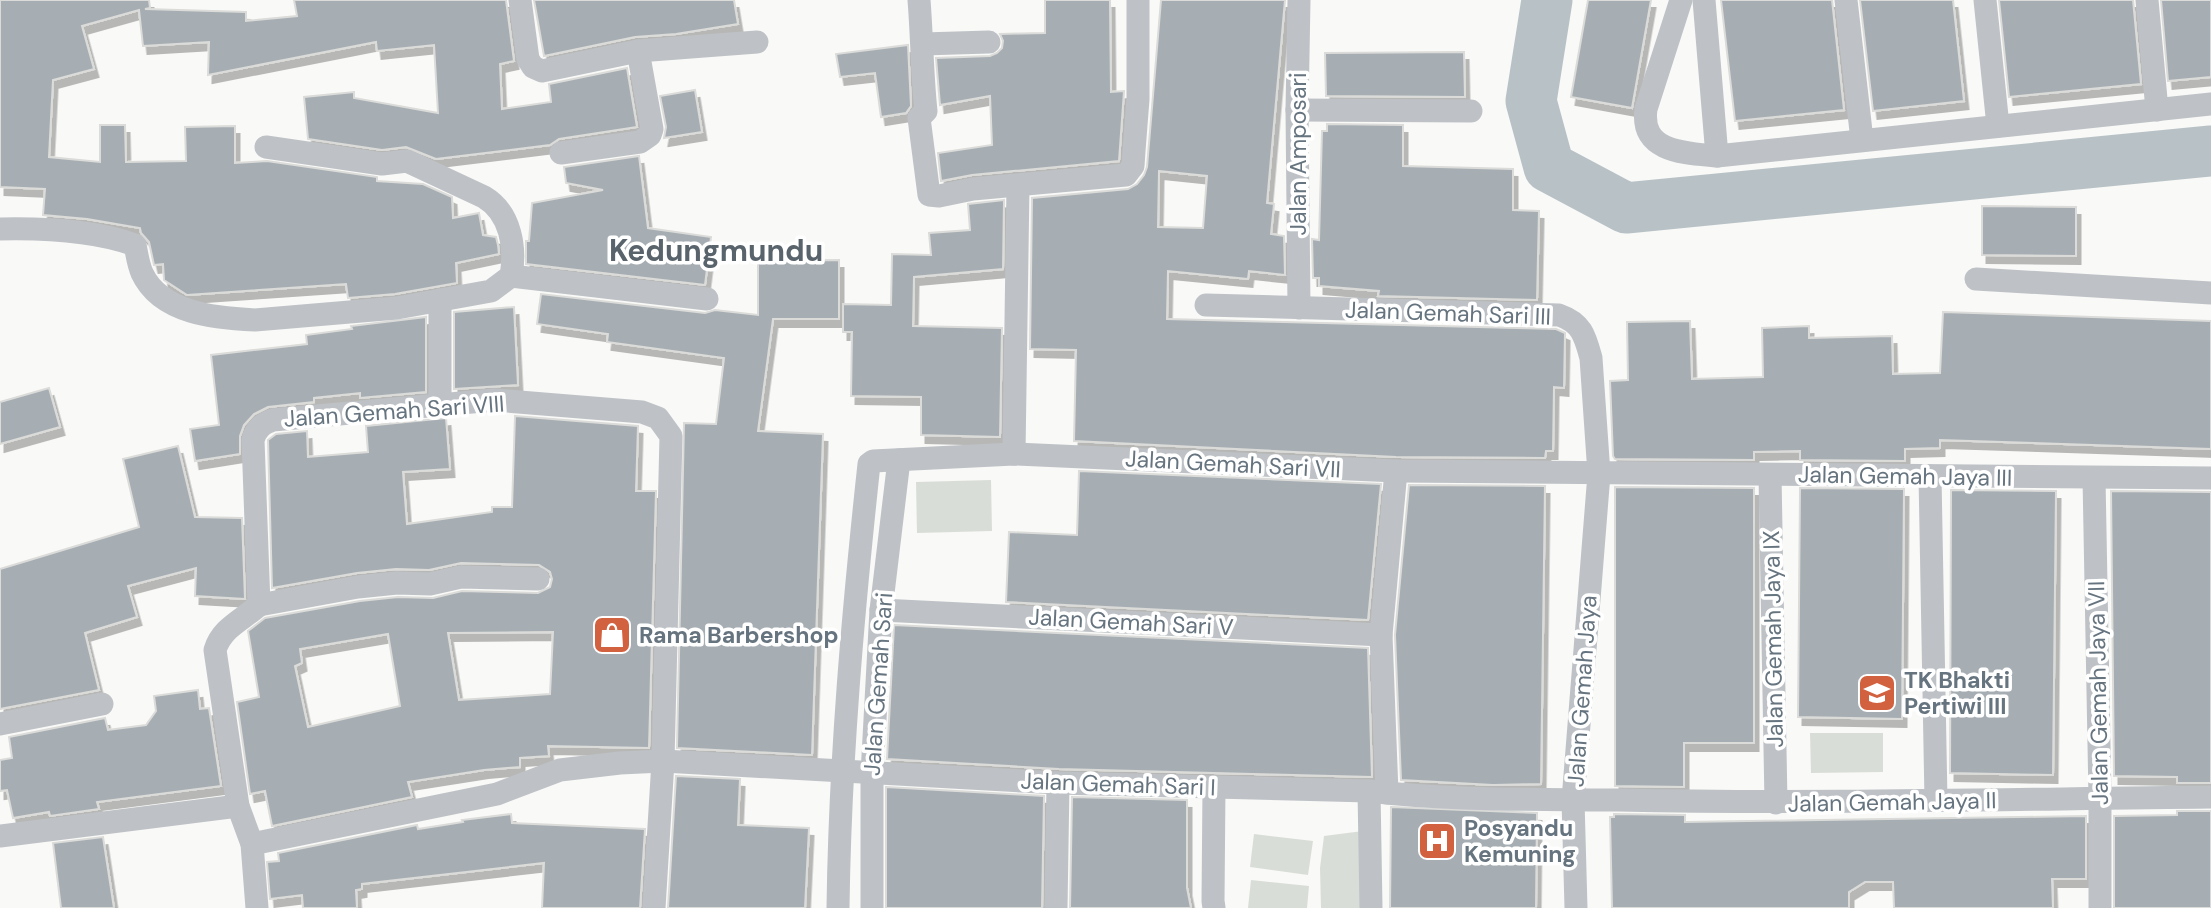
<svg xmlns="http://www.w3.org/2000/svg" width="2211" height="908" viewBox="0 0 2211 908" font-family="'DM Sans',sans-serif">
  <style>
    .green { fill: #d9ddd7 }
    .lines { fill: none; stroke-linecap: round; stroke-linejoin: round }
    .river { stroke: #b8c2c6; stroke-width: 51 }
    .building { fill: #a6aeb3; stroke: #dbdbd9; stroke-width: 2; fill-rule: evenodd; filter: url(#shadow) }
    .street { stroke: #bec2c6; stroke-width: 23 }
    .labels { text-anchor: middle; dominant-baseline: central; stroke-width: 7; stroke-linejoin: round; paint-order: stroke }
    .street-label { font-size: 23px; fill: #66747f; stroke: #fff }
    .poi-label { font-size: 23px; font-weight: bold; fill: #66747f; stroke: #fff; text-anchor: start }
    .district-label { font-size: 30px; font-weight: bold; fill: #58636b; stroke: #fff }
  </style>
  <defs>
    <filter id="shadow"><feDropShadow dx="4.5" dy="8" stdDeviation="0" flood-color="#0004"/></filter>
  </defs>
  <rect width="100%" height="100%" fill="#f9f9f7"/>
  <g class="green">
    <polygon points="991,480 992,531 917,533 916,482"/>
    <polygon points="1810,733 1883,733 1883,772 1811,773"/>
    <polygon points="1363,831 1364,908 1321,908 1320,868 1324,836"/>
    <polygon points="1254,834 1313,841 1308,875 1250,867"/>
    <polygon points="1251,880 1309,886 1307,908 1248,908"/>
  </g>
  <g class="lines">
    <polyline class="river" points="1547,0 1531,101 1549,167 1626,208 2211,151"/>
  </g>
  <g class="building">
    <polygon points="0,0 149,0 150,8 145,9 246,12 246,21 297,16 294,0 506,0 514,61 500,64 502,109 551,102 549,84 627,68 637,127 559,139 550,145 436,159 406,147 382,150 308,139 304,97 354,92 354,98 438,113 434,45 377,51 376,42 208,75 209,42 143,46 139,10 82,26 94,69 53,80 49,157 100,162 100,125 125,125 126,162 186,161 185,127 235,126 235,163 267,161 377,177 377,181 423,184 452,197 453,218 479,213 483,235 496,237 498,245 499,254 456,263 457,283 395,294 348,298 346,284 187,295 164,280 163,264 154,265 149,242 141,233 140,228 87,219 43,215 45,189 0,187"/>
    <polygon points="534,0 734,0 738,24 676,34 635,37 544,56"/>
    <polygon points="1045,0 1110,0 1111,92 1124,91 1119,161 972,175 941,181 938,153 992,145 990,96 940,105 936,58 990,56 997,53 1002,48 1003,41 1000,34 1045,33"/>
    <path d="M 1161,0 L 1285,0 L 1267,203 L 1274,204 L 1271,234 L 1284,236 L 1285,275 L 1249,271 L 1248,279 L 1168,271 L 1167,319 L 1556,329 L 1565,333 L 1564,388 L 1554,387 L 1553,451 L 1546,451 L 1545,458 L 1396,457 L 1074,441 L 1076,350 L 1030,349 L 1032,198 L 1128,189 L 1137,184 L 1144,175 L 1147,167 ZM 1159,171 L 1207,176 L 1203,228 L 1158,227 Z"/>
    <polygon points="1588,0 1651,0 1632,108 1571,97"/>
    <polygon points="1721,0 1832,0 1844,110 1735,121"/>
    <polygon points="1860,0 1953,0 1964,101 1873,111"/>
    <polygon points="1999,0 2133,0 2141,84 2009,97"/>
    <polygon points="2161,0 2211,0 2211,77 2168,81"/>
    <polygon points="908,45 911,106 906,113 881,117 875,73 840,77 836,54"/>
    <polygon points="1464,52 1465,97 1326,96 1325,53"/>
    <polygon points="695,90 702,132 664,138 666,127 660,96"/>
    <polygon points="1327,124 1403,125 1403,166 1513,169 1513,210 1539,211 1537,300 1378,296 1379,291 1319,286 1319,278 1313,278 1312,239 1319,240 1322,131 1327,131"/>
    <polygon points="639,156 648,228 711,237 705,285 526,264 526,241 529,241 532,203 603,190 566,183 564,167"/>
    <polygon points="1004,200 1003,269 914,277 913,326 1002,328 1000,437 921,435 921,397 851,396 852,332 843,332 843,304 891,305 892,254 931,255 929,233 970,230 968,204"/>
    <polygon points="1982,206 2076,207 2076,256 1982,255"/>
    <polygon points="839,260 839,319 773,319 758,431 823,434 812,755 677,748 684,423 716,424 724,358 607,342 608,334 537,324 541,294 705,313 715,310 758,315 758,261"/>
    <polygon points="514,307 518,385 454,389 454,312"/>
    <polygon points="1943,312 2211,321 2211,449 1940,440 1940,448 1905,449 1905,461 1800,460 1800,451 1754,452 1754,460 1615,459 1613,456 1610,381 1628,380 1627,322 1690,321 1692,379 1763,377 1762,328 1809,326 1809,338 1892,336 1893,374 1940,373"/>
    <polygon points="426,317 426,392 360,398 360,393 314,398 314,402 268,407 254,414 244,425 240,436 240,454 195,461 190,429 219,425 211,355 307,344 306,335 352,329 351,326"/>
    <polygon points="49,388 60,427 0,444 0,402"/>
    <path d="M 515,416 L 638,426 L 636,491 L 656,491 L 649,748 L 548,746 L 549,756 L 520,758 L 520,767 L 484,770 L 408,782 L 412,797 L 272,826 L 265,791 L 250,794 L 237,702 L 259,697 L 248,631 L 265,618 L 360,601 L 398,597 L 433,598 L 462,591 L 538,593 L 550,587 L 552,579 L 550,572 L 539,565 L 461,563 L 429,570 L 396,569 L 357,573 L 272,588 L 268,440 L 276,434 L 307,431 L 308,457 L 368,452 L 366,426 L 446,418 L 450,469 L 403,472 L 407,524 L 492,512 L 492,507 L 512,507 ZM 553,632 L 550,694 L 459,700 L 448,633 ZM 388,634 L 400,706 L 308,727 L 295,666 L 302,663 L 300,649 Z"/>
    <polygon points="178,446 195,517 242,518 245,599 195,596 196,568 128,586 137,617 85,633 99,690 0,709 0,569 139,527 123,459"/>
    <polygon points="1079,471 1381,484 1368,620 1006,602 1009,532 1077,535"/>
    <polygon points="1409,485 1545,486 1541,784 1493,785 1401,780 1395,635"/>
    <polygon points="1615,487 1754,488 1754,743 1684,743 1684,787 1615,786"/>
    <polygon points="1800,488 1904,489 1902,719 1798,717"/>
    <polygon points="1951,490 2056,491 2053,775 1950,773"/>
    <polygon points="2111,491 2211,492 2211,783 2177,783 2177,777 2114,776"/>
    <polygon points="894,625 1368,648 1372,777 1059,769 887,759"/>
    <polygon points="198,690 200,709 209,708 221,786 97,802 99,809 50,816 49,812 13,818 7,790 0,791 0,760 12,758 9,737 105,718 108,730 146,725 156,711 154,696"/>
    <polygon points="676,776 740,779 738,825 809,828 805,908 668,908"/>
    <polygon points="886,787 1044,796 1042,908 886,908"/>
    <polygon points="1072,797 1187,800 1187,888 1191,908 1070,908"/>
    <polygon points="1391,807 1537,813 1536,908 1390,908"/>
    <polygon points="2177,811 2211,811 2211,908 2114,908 2114,816 2177,815"/>
    <polygon points="511,814 512,823 645,829 640,908 542,908 544,863 362,884 362,889 356,890 357,908 303,908 302,895 270,899 267,862 279,861 278,853 417,825 418,829 463,822 462,820"/>
    <polygon points="1614,814 1685,815 1685,822 2086,816 2086,879 2052,879 2053,908 1894,908 1893,882 1865,882 1849,892 1849,908 1612,908 1610,817 1614,817"/>
    <polygon points="103,837 114,908 61,908 53,843"/>
  </g>
  <g class="lines">
    <g class="street">
      <polyline points="520,0 528,59 533,67 542,71 638,51 757,42"/>
      <path d="M 919,0 C 922,37 922,74 926,111 L 919,118 L 929,195 L 939,196 L 973,189 L 1126,175 L 1133,166 L 1134,151 L 1138,99 L 1138,0"/>
      <path d="M 1681,0 L 1646,109 C 1640,153 1686,153 1717,156 L 2211,104"/>
      <polyline points="1704,0 1717,156"/>
      <polyline points="1846,0 1862,140"/>
      <polyline points="1985,0 1998,126"/>
      <polyline points="2147,0 2157,110"/>
      <polyline points="923,44 989,42"/>
      <polyline points="1297,110 1471,111"/>
      <polyline points="561,153 640,142 650,135 652,129 638,51"/>
      <path d="M 0,229 C 44,228 93,230 135,245 C 137,254 138,264 142,273 C 161,314 216,318 255,320 L 397,308 L 491,291 L 511,276 C 516,248 511,213 484,197 L 407,161 L 382,164 L 266,147"/>
      <polyline points="511,276 707,299"/>
      <polyline points="1976,279 2211,293"/>
      <polyline points="440,300 440,405"/>
      <path d="M 1206,305 L 1559,315 C 1582,323 1585,336 1591,358 L 1599,474 L 1573,800 L 1576,908"/>
      <polyline points="1299,308 1297,110 1299,0"/>
      <polyline points="1014,454 1018,186"/>
      <polyline points="1770,475 1776,803"/>
      <polyline points="1930,476 1936,801"/>
      <polyline points="2094,478 2100,798 2100,908"/>
      <polyline points="259,605 358,587 397,583 430,584 461,577 538,579"/>
      <polyline points="881,610 1381,635"/>
      <polyline points="0,724 102,704"/>
      <polyline points="1214,787 1213,901 1214,908"/>
      <polyline points="1369,791 1371,908"/>
      <polyline points="1387,793 1381,635 1396,471"/>
      <polyline points="0,836 238,806"/>
      <path d="M 252,844 L 497,794 L 560,770 L 620,763 L 663,761 L 1058,783 L 1369,791 C 1451,801 1535,799 1618,800 C 1816,804 2013,799 2211,797"/>
      <path d="M 257,908 L 252,844 L 238,806 L 215,650 C 222,627 243,620 259,605 L 253,440 C 256,429 262,424 273,420 L 494,400 L 642,412 L 658,418 L 671,436 L 663,761 L 654,908"/>
      <path d="M 838,908 C 840,759 853,612 869,464 L 873,461 L 1014,454 L 1396,471 L 2211,478"/>
      <polyline points="872,908 872,774 881,610 899,460"/>
      <polyline points="1056,908 1058,783"/>
    </g>
  </g>
  <defs>
    <symbol id="shop-square" viewBox="-11 -11 22 22"><rect x="-9" y="-9" width="18" height="18" rx="4" fill="#d1613f" stroke="#fff"/><path d="M-5-2.5h2.3a2.7 3.5 0 0 1 5.4 0H5L5.5 6h-11ZM-1.5-2.5h3a1.5 2.3 0 0 0-3 0Z" fill="#fff"/></symbol>
    <symbol id="school-square" viewBox="-11 -11 22 22"><rect x="-9" y="-9" width="18" height="18" rx="4" fill="#d1613f" stroke="#fff"/><path d="M0-5L7-2L0 1L-7-2ZM-4 1L0 2.5L4 1V4Q0 6-4 4Z" fill="#fff"/></symbol>
    <symbol id="hospital-square" viewBox="-11 -11 22 22"><rect x="-9" y="-9" width="18" height="18" rx="4" fill="#d1613f" stroke="#fff"/><path d="M-5-5h3v3.5h4V-5h3V5h-3V1.5h-4V5h-3Z" fill="#fff"/></symbol>
  </defs>
  <g fill-rule="evenodd">
    <use href="#shop-square" x="590" y="613" width="44" height="44"/>
    <use href="#school-square" x="1855" y="671" width="44" height="44"/>
    <use href="#hospital-square" x="1415" y="819" width="44" height="44"/>
  </g>
  <g class="labels">
    <g class="street-label">
      <text transform="translate(1298 154) rotate(-90)">Jalan Amposari</text>
      <text transform="translate(1448 313) rotate(2)">Jalan Gemah Sari III</text>
      <text transform="translate(394 411) rotate(-4)">Jalan Gemah Sari VIII</text>
      <text transform="translate(1233 464) rotate(3)">Jalan Gemah Sari VII</text>
      <text transform="translate(1905 476) rotate(1)">Jalan Gemah Jaya III</text>
      <text transform="translate(1131 622) rotate(3)">Jalan Gemah Sari V</text>
      <text transform="translate(1773 639) rotate(-91)">Jalan Gemah Jaya IX</text>
      <text transform="translate(878 684) rotate(-86)">Jalan Gemah Sari</text>
      <text transform="translate(1582 691) rotate(-86)">Jalan Gemah Jaya</text>
      <text transform="translate(2098 693) rotate(-91)">Jalan Gemah Jaya VII</text>
      <text transform="translate(1118 784) rotate(2)">Jalan Gemah Sari I</text>
      <text transform="translate(1892 802) rotate(-1)">Jalan Gemah Jaya II</text>
    </g>
    <g class="poi-label">
      <text x="639" y="635">Rama Barbershop</text>
      <text x="1904" y="680">TK Bhakti<tspan x="1904" dy="26">Pertiwi III</tspan></text>
      <text x="1464" y="828">Posyandu<tspan x="1464" dy="26">Kemuning</tspan></text>
    </g>
    <g class="district-label">
      <text x="716" y="250">Kedungmundu</text>
    </g>
  </g>
</svg>
